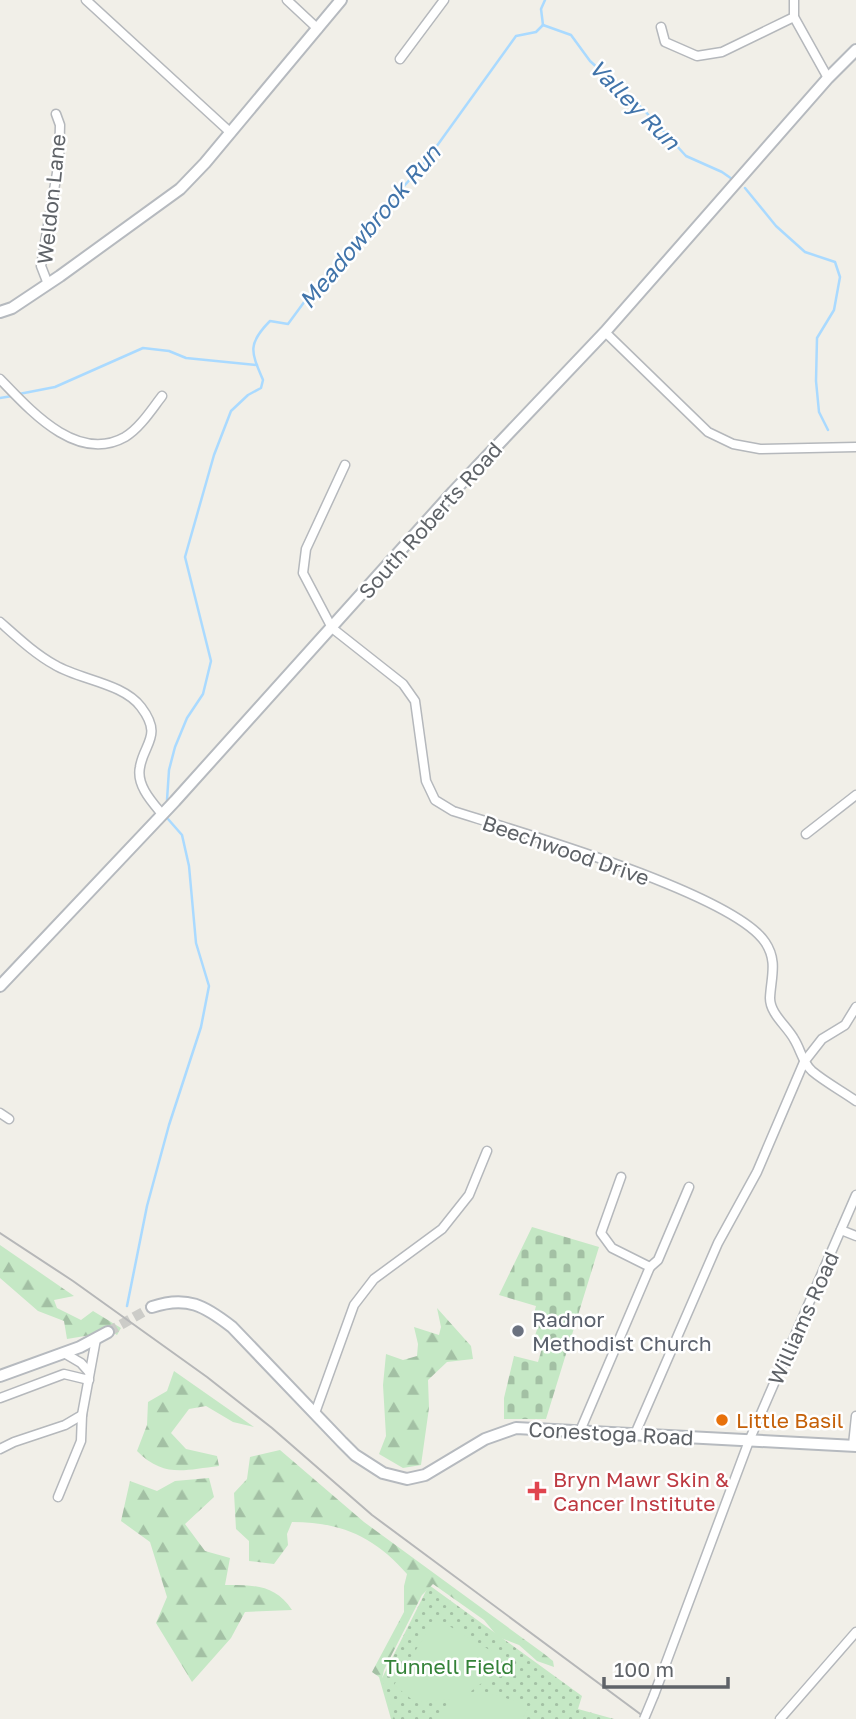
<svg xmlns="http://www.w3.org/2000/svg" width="856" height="1719" viewBox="0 0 856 1719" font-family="'Golos Text',sans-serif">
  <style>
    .green { fill: url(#green-dots) }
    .forest { fill: url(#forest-firs) }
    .cemetery { fill: url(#cemetery-stones) }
    .pitch { fill: #c5e8c5 }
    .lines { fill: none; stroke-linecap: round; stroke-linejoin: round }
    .stream { stroke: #aadaff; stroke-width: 2.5 }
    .secondary-tunnel { stroke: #ccccc8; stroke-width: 10; stroke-dasharray: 10 5; stroke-linecap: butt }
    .street-casing { stroke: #b5b8bc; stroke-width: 11 }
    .secondary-casing { stroke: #b6babf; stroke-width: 14 }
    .street { stroke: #fff; stroke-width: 8 }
    .secondary { stroke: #fff; stroke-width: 10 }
    .tram { stroke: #b6b7b8; stroke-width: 2 }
    .street-bridge-casing { stroke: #b5b8bc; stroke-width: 11; stroke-linecap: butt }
    .street-bridge { stroke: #fff; stroke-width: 8 }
    .worship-dot { fill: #6b7280; stroke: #fff; stroke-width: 2.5 }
    .food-dot { fill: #e8710a; stroke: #fff; stroke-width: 2.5 }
    .health-dot { fill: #e0444e; stroke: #fff; stroke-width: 2.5 }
    .labels { text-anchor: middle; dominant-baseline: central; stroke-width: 5; stroke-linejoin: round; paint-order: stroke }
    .street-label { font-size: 21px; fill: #5f6368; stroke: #fff }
    .worship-label { font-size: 21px; fill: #5b616d; stroke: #fff; text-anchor: start }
    .food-label { font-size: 21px; fill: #c56008; stroke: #fff; text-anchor: start }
    .health-label { font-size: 21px; fill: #be3a42; stroke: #fff; text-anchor: start }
    .park-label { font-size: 21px; fill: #348238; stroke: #fff }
    .water-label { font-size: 23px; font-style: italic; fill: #4174aa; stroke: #fff }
  </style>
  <defs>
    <pattern id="green-dots" width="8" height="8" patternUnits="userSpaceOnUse" patternTransform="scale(1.75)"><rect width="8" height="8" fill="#c5e8c5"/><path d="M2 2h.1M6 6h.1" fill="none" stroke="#a3c0a4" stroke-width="1.8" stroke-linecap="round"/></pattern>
    <pattern id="forest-firs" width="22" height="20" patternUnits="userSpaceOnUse" patternTransform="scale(1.75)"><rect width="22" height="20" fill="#c5e8c5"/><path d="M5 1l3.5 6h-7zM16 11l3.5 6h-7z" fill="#a3c0a4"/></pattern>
    <pattern id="cemetery-stones" width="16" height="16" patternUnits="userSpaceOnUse" patternTransform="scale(1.75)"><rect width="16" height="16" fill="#c5e8c5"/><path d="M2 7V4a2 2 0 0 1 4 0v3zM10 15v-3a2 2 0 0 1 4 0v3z" fill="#a3c0a4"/></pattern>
  </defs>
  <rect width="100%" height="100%" fill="#f1efe8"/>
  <polygon class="green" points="429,1585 582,1696 578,1709 614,1719 393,1719 381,1680"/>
  <g class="forest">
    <polygon points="0,1245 74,1296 54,1300 57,1308 81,1320 93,1311 121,1328 117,1335 104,1327 91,1335 67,1339 64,1321 38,1311 0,1278"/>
    <polygon points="437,1308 471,1346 473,1359 447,1362 428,1380 429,1408 421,1465 403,1468 379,1454 386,1436 383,1385 386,1354 403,1360 417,1356 418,1344 414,1327 439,1335 441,1327"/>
    <path d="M 174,1371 L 254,1427 L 233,1422 L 206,1406 L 189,1409 L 171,1433 L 186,1449 L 217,1456 L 219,1466 C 184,1470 164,1478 137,1451 L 147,1425 L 148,1402 L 167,1391 Z"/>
    <path d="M 280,1450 L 364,1522 L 543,1653 L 553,1661 L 554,1667 L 537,1661 L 519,1645 L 498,1637 L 484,1620 L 433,1584 L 422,1595 L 384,1670 L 382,1679 L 396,1719 L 391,1719 L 379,1677 L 372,1672 L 404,1612 L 404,1586 L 407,1574 C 375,1537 341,1522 292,1522 L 287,1534 L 288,1545 L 274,1564 L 249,1561 L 249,1541 L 236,1529 L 234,1493 L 247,1479 L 250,1457 Z"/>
    <path d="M 209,1478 L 214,1497 L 185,1524 L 205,1551 L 230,1558 L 225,1585 C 252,1585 275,1584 292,1610 L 245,1612 L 231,1638 L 192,1682 L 156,1623 L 167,1597 L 150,1542 L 121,1521 L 130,1481 L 157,1491 L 175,1481 Z"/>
  </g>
  <polygon class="cemetery" points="532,1227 599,1247 546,1419 504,1419 504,1398 514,1356 538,1362 542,1348 532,1344 539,1324 532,1321 536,1306 499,1295"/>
  <path class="pitch" d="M 439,1620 L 498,1655 L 488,1678 L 470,1692 C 491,1691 509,1699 529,1707 L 522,1719 L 433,1719 L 452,1699 L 415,1702 L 394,1685 L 434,1621 Z"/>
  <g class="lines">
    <g class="stream">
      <polyline points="543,25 571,35 590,61 644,110 686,156 722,172 732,179"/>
      <polyline points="543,25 541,9 545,0"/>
      <polyline points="745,188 776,226 805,252 835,262 840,277 834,310 817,338 816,381 819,412 828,430"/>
      <polyline points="19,394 55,387 143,348 169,351 186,358 257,365"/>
      <polyline points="0,398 12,396"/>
      <path d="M 167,800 L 169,770 L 175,747 L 187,718 L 203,694 L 211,661 L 185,557 L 214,455 L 231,411 L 248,395 L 261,388 L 263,380 C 251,352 247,344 270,321 L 288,324 L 313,290 L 426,161 L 516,36 L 536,32 L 543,25"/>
      <polyline points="127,1306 147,1206 169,1125 201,1027 209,986 196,943 189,866 182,835 168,819"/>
    </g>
    <polyline class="secondary-tunnel" points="108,1332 152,1307"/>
    <defs>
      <g id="street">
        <polyline points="86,0 231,133"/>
        <polyline points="287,0 318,29"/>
        <polyline points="794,0 794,17 828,78"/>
        <polyline points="661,27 665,42 697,56 722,52 794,17"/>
        <polyline points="400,59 444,0"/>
        <polyline points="48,284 41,266 59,161 60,125 56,114"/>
        <polyline points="605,332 708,432 733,444 760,449 856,447"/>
        <path d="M 0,379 C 30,410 77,464 125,437 C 140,428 152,409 162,396"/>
        <path d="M 345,465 L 306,549 L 303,573 L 332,628 L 403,684 L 415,701 L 426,781 L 435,800 L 453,811 C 516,831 732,893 765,942 C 778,961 771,977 770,998 C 770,1014 787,1026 794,1039 C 801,1050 802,1062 812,1071 C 825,1082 842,1091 856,1101"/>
        <path d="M 0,622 C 17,637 35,654 55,665 C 80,680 123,683 141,707 C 163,736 144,743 140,767 C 136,785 152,802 162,814"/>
        <polyline points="806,834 856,795"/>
        <polyline points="0,1113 9,1119"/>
        <polyline points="841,1230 856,1236"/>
        <polyline points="650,1267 658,1260 689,1187"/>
        <polyline points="64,1353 81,1363 89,1372"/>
        <polyline points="0,1398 64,1374 89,1380"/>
        <polyline points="315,1413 354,1305 374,1279 442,1229 469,1195 487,1151"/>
        <polyline points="580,1431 650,1267 612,1248 601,1233 621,1177"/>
        <polyline points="635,1434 718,1243 757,1172 804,1062 822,1039 845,1025 856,1007"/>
        <polyline points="853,1445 856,1416"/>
        <polyline points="0,1449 14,1442 65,1425 82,1415"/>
        <polyline points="58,1497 81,1441 82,1415 96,1339"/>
        <polyline points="654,1695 749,1441 856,1195"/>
        <polyline points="780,1719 856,1632"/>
      </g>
      <g id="secondary">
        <polyline points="0,312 12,308 60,276 180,189 205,163 341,0"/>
        <polyline points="0,986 175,801 453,492 605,332 828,78 856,50"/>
        <path d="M 152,1307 C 187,1295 205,1306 232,1327 L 342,1442 L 355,1455 L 383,1473 L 407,1479 L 425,1475 L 485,1439 L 516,1428 L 856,1446"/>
        <polyline points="0,1376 80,1347 108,1332"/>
      </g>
    </defs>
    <use href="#street" class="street-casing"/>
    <use href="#secondary" class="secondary-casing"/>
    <use href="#street" class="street"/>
    <use href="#secondary" class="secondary"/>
    <polyline class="tram" points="0,1233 73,1281 207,1377 272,1428 372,1515 647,1719"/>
    <defs>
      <polyline id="street-bridge" points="644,1719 654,1695"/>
    </defs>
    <use href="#street-bridge" class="street-bridge-casing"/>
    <use href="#street-bridge" class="street-bridge"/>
  </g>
  <circle class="worship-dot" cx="518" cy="1331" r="7"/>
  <circle class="food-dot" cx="722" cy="1420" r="7"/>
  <path class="health-dot" d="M533.5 1480.5h7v7h7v7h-7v7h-7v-7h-7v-7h7z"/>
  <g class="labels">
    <g class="street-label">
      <text transform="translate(51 199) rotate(-84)">Weldon Lane</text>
      <text transform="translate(430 520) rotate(-48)">South Roberts Road</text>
      <text transform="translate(566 850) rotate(19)">Beechwood Drive</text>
      <text transform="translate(803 1318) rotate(-66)">Williams Road</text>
      <text transform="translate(611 1433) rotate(3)">Conestoga Road</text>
    </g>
    <g class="worship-label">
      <text x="532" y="1319">Radnor<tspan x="532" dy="24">Methodist Church</tspan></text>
    </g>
    <g class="food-label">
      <text x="736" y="1420">Little Basil</text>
    </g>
    <g class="health-label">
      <text x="553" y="1479">Bryn Mawr Skin &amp;<tspan x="553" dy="24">Cancer Institute</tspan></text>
    </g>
    <g class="park-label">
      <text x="449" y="1666">Tunnell Field</text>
    </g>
    <g class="water-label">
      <text transform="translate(635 104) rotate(45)">Valley Run</text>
      <text transform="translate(369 226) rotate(-50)">Meadowbrook Run</text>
    </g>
  </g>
  <path d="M604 1677v10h124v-10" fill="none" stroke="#5f6368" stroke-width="3.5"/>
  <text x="614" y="1677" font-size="21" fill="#5f6368" stroke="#ffffff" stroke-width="5" paint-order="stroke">100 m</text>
</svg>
